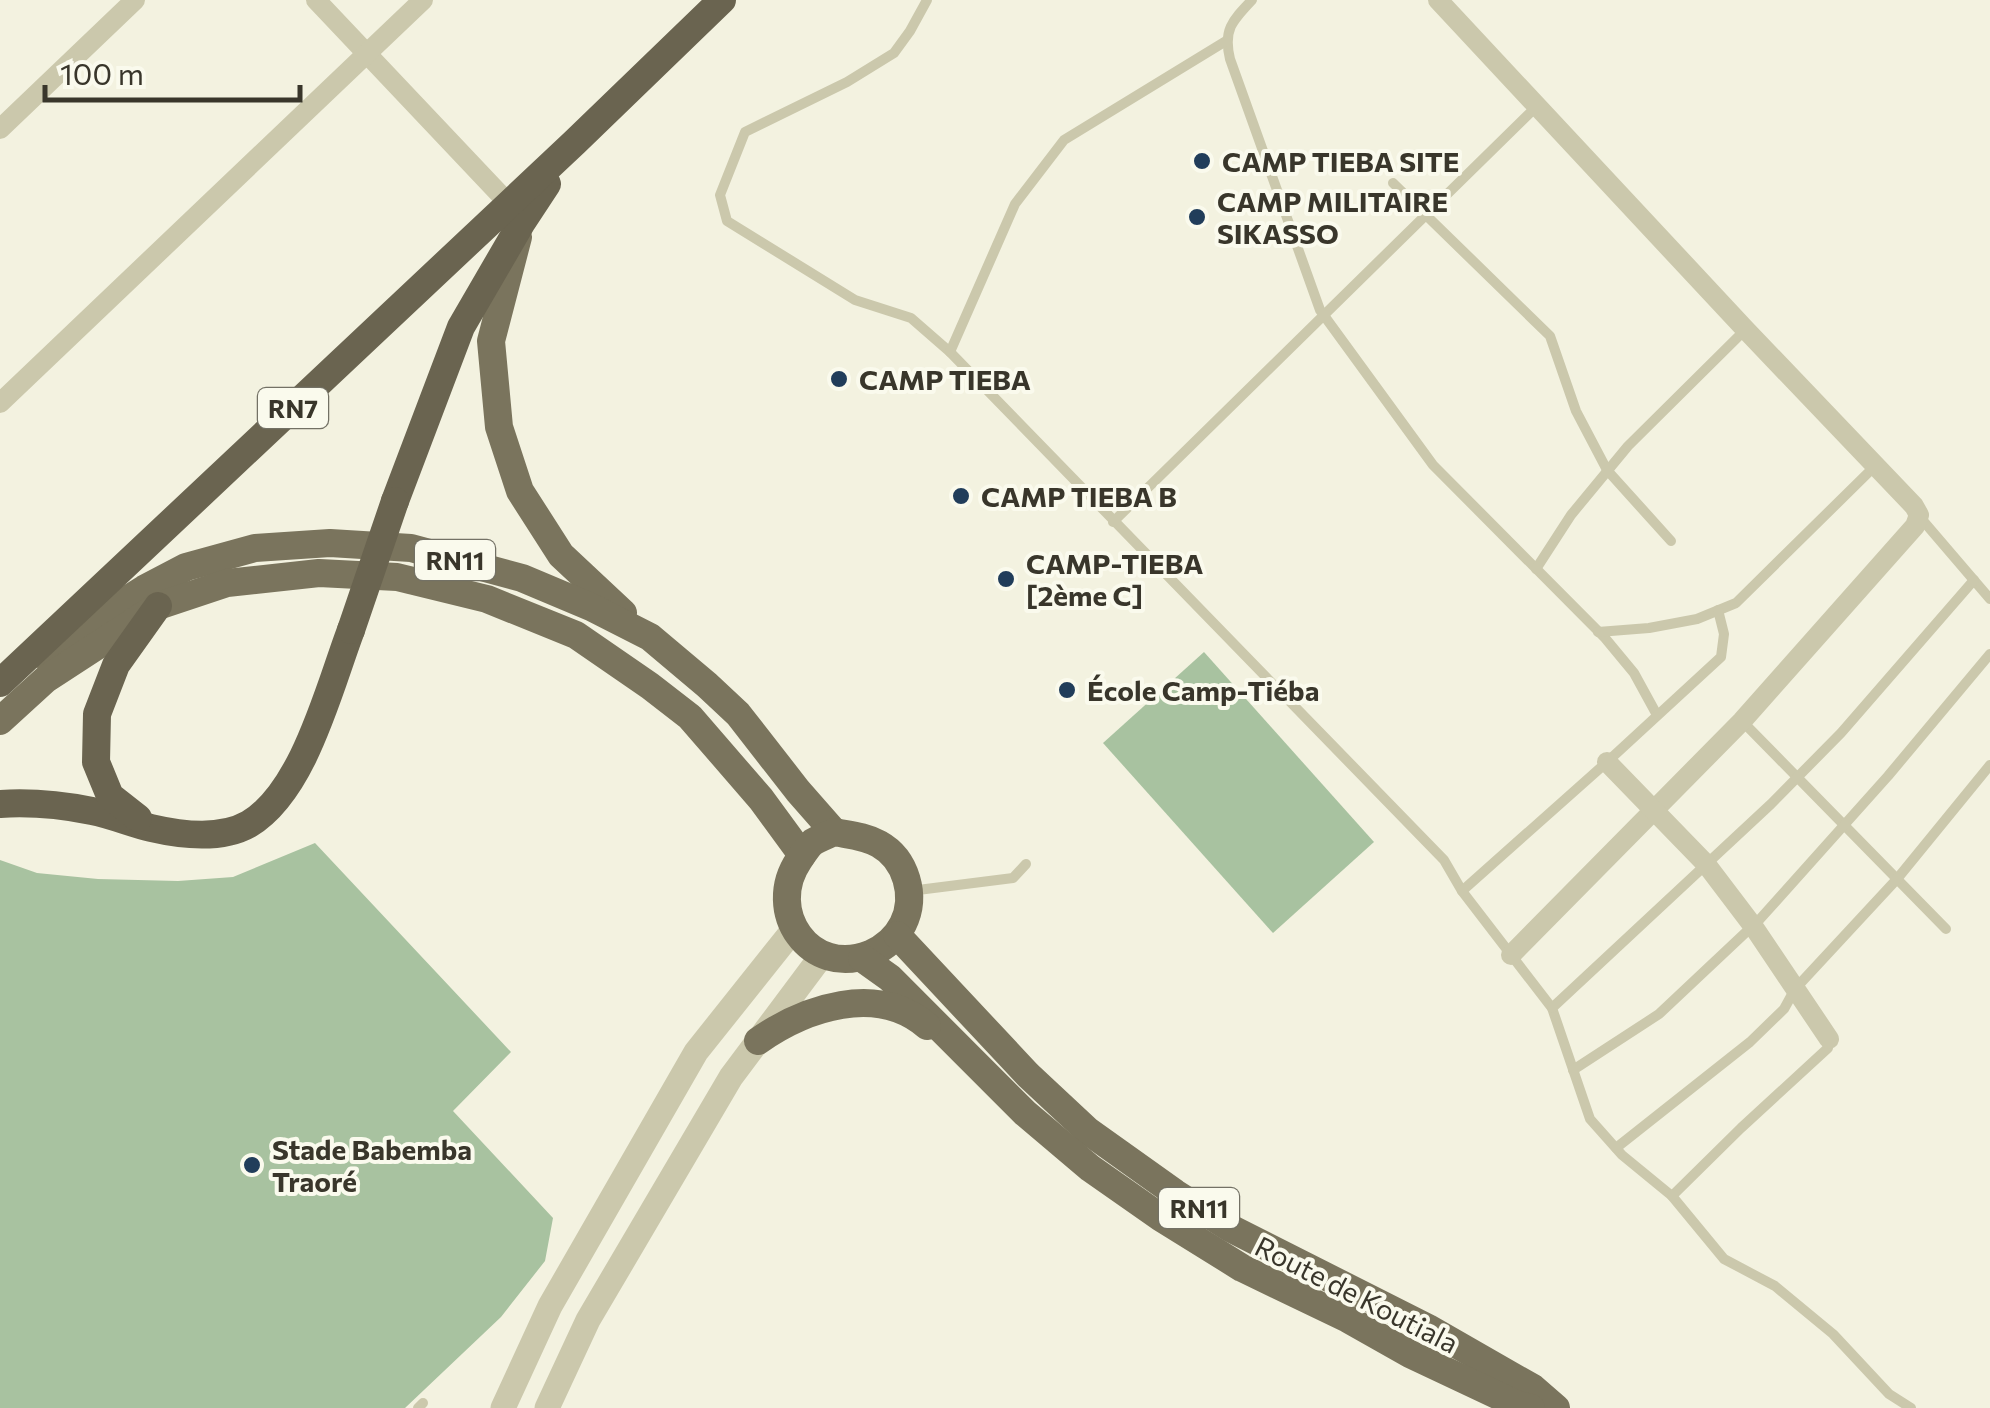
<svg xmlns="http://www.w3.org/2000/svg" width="1990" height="1408" viewBox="0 0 1990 1408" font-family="Commissioner,sans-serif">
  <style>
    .green { fill: #a8c2a0 }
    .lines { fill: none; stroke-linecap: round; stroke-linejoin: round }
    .service { stroke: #cbc8ac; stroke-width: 10 }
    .minor { stroke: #cbc8ac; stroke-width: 20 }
    .tertiary { stroke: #cbc8ac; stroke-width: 25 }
    .primary { stroke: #7a745d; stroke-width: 28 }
    .trunk { stroke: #6a6450; stroke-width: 28 }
    .trunk-bridge { stroke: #6a6450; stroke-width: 28 }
    .poi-dot { fill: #213d5a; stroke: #fafaed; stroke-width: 4 }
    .labels { text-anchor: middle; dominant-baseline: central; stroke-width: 8; stroke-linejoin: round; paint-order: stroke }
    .shield { fill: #fafaed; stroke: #737165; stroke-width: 2.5 }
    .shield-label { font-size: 25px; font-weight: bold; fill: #39362b }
    .poi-label { font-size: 28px; font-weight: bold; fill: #39362b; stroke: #fafaed; text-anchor: start }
    .street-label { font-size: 28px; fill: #39362b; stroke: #fafaed }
  </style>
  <rect width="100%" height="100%" fill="#f3f2e0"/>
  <g class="green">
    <polygon points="1204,652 1374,842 1273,933 1103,743"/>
    <polygon points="315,843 511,1052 453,1111 553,1218 545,1261 501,1317 405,1408 0,1408 0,860 37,873 98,879 178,881 233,877"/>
  </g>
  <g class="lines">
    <g class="service">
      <polyline points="927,0 910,31 894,53 847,82 745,132 720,195 727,221 855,300 911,318 950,352 1444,860 1462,891 1552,1008 1590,1119 1622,1155 1672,1196 1724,1259 1775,1286 1833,1334 1889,1394 1911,1408"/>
      <path d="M 1252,0 C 1232,21 1223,30 1230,59 L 1320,310 L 1433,465 L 1605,638 L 1634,673 L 1657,715"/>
      <polyline points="1393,183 1550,336 1576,411 1607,470 1671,541"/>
      <polyline points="950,352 1015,204 1064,140 1226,41"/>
      <polyline points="1919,516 1990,599"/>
      <polyline points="1113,522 1537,106"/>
      <polyline points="1536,569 1571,515 1628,446 1745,330"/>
      <polyline points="1598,632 1649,628 1697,619 1736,603 1875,466"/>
      <polyline points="1742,721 1946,929"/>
      <polyline points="910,891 1013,878 1026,864"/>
      <polyline points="1462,891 1607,762 1721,657 1724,634 1718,610"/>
      <polyline points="1552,1008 1771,804 1841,733 1974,580"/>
      <polyline points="1573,1070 1659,1014 1760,919 1888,776 1990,654"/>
      <polyline points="1616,1148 1750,1042 1784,1009 1795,989 1897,879 1990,765"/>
      <polyline points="1672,1196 1741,1128 1828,1048 1829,1039"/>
      <polyline points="418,1408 423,1403"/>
    </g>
    <g class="minor">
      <polyline points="316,0 509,204"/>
      <polyline points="1438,0 1745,329 1914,506 1919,515 1915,526 1742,721 1511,955"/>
      <polyline points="0,129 135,0"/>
      <polyline points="0,403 423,0"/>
      <polyline points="1607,762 1706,864 1753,926 1829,1039"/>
    </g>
    <g class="tertiary">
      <polyline points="503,1408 550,1306 696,1052 794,929"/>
      <polyline points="547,1408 588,1320 731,1077 823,954"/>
    </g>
    <g class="primary">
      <polyline points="518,237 491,341 499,427 520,491 561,555 623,613"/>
      <polyline points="40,654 144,589 186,567 255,548 330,543 411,548 522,578 591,607 650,637 707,685 738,714 798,791 834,832"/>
      <polyline points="0,721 46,679 158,606 227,583 319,573 397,577 487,599 576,635 650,686 690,717 761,799 802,855"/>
      <path d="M 834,832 C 849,835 865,836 879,844 C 906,859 917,896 903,924 C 896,938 884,948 870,954 C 810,978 764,911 799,860 C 803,854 808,846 813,842 C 819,838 828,835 834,832 Z"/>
      <polyline points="897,935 1028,1075 1088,1131 1175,1193 1230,1228 1428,1328 1533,1388 1556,1408"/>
      <polyline points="862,958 890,978 1025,1113 1090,1168 1160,1217 1242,1268 1348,1319 1410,1354 1518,1405 1531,1408"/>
      <path d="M 758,1041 C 805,1008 877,983 927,1026"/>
    </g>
    <g class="trunk">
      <polyline points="395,501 461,327 522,222 547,184"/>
      <polyline points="0,683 575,142 722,0"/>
      <path d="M 0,804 C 30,802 62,805 92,811 C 112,815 131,823 151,828 C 181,835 221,840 249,824 C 304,791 329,688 351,630"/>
      <polyline points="138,818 110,796 96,762 97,714 116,665 158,606"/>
    </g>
    <polyline class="trunk-bridge" points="351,630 395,501"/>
  </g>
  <g class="poi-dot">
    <circle cx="1202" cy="161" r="10"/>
    <circle cx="1197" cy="217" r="10"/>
    <circle cx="839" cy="379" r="10"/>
    <circle cx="961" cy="496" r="10"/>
    <circle cx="1006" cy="579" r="10"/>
    <circle cx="1067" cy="690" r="10"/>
    <circle cx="252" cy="1165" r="10"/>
  </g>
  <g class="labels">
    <g class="shield">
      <rect x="258" y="388" width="70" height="40" rx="8"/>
      <rect x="415" y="540" width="80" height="40" rx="8"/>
      <rect x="1159" y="1188" width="80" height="40" rx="8"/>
    </g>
    <g class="shield-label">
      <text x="293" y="408">RN7</text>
      <text x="455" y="560">RN11</text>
      <text x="1199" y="1208">RN11</text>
    </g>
    <g class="poi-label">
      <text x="1222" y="161">CAMP TIEBA SITE</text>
      <text x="1217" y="201">CAMP MILITAIRE<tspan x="1217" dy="32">SIKASSO</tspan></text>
      <text x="859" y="379">CAMP TIEBA</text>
      <text x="981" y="496">CAMP TIEBA B</text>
      <text x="1026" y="563">CAMP-TIEBA<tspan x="1026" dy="32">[2ème C]</tspan></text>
      <text x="1087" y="690">École Camp-Tiéba</text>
      <text x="272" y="1149">Stade Babemba<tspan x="272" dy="32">Traoré</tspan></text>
    </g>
    <g class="street-label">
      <text transform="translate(1357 1294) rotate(27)">Route de Koutiala</text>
    </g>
  </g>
  <path d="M45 85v15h255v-15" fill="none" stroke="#39362b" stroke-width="5"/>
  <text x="60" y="85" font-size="30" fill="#39362b" stroke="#fafaed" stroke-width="8" paint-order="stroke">100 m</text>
</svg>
